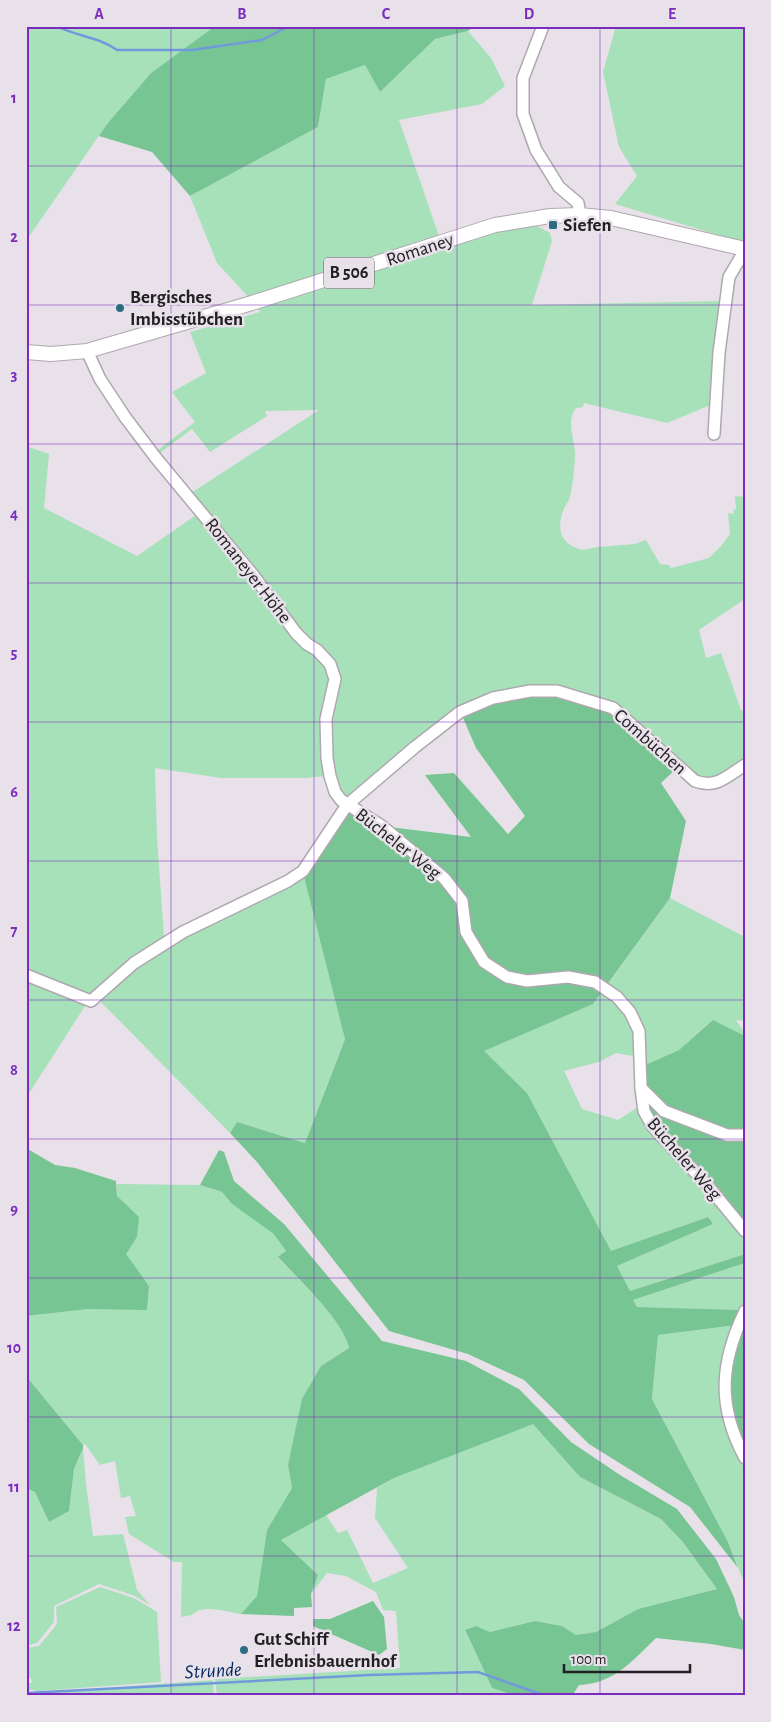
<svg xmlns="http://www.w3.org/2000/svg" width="771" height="1722" viewBox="0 0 771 1722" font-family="'Alegreya Sans',sans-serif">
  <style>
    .green { fill: #a7e1ba }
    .forest { fill: #77c593 }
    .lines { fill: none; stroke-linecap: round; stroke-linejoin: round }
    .stream { stroke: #719adb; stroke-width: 2.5 }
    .minor-casing { stroke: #aea8af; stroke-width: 14 }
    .major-casing { stroke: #aea8af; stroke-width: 16 }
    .minor { stroke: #fff; stroke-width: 11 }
    .major { stroke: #fff; stroke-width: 14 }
    .grid { fill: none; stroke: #7b2cbf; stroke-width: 1; stroke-opacity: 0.55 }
    .poi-dot { fill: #2d6d81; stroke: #e8e1e9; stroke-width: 2 }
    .labels { text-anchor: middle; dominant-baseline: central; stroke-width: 5; stroke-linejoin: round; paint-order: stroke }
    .shield { fill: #e8e1e9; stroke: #5d5a5e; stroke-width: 1 }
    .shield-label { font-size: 18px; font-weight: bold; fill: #222023 }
    .poi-label { font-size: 19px; font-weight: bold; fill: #222023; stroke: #e8e1e9; text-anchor: start }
    .street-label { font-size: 19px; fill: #222023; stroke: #e8e1e9 }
    .water-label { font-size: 20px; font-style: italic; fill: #00255d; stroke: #e8e1e9 }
    .neatline { fill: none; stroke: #7b2cbf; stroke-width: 2 }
    .grid-label { font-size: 16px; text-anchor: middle; font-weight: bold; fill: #7b2cbf }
  </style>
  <rect width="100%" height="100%" fill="#e8e1e9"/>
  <g class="green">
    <polygon points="26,26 215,26 151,73 107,124 26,241"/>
    <polygon points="616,26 745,26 745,243 615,204 637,176 619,147 603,72"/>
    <polygon points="468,31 491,58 505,86 482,104 399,120 439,236 253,302 217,263 190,196 318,127 326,79 365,65 380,92 435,39"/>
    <path d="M 537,226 L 550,233 L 552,241 L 532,305 L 723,301 L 713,404 L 667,423 L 584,403 L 583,407 L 576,408 C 565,421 576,442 575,457 C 574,471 573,487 569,500 C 567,504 567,502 565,507 C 561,513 559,526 561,533 C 564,543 573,547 582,550 L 598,547 L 635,544 L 646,540 L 660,564 L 669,565 L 671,568 L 709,558 L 721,546 L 730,534 L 728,513 L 734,514 L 733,510 L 736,509 L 735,496 L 745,497 L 745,599 L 699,630 L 706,658 L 721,653 L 741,710 L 745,711 L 745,764 L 707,783 L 679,765 L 460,711 L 349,807 L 334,774 L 328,718 L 336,670 L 309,643 L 191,493 L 319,410 L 265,411 L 267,416 L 210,452 L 192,429 L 157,455 L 155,452 L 195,422 L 172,392 L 206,373 L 190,332 L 260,312 L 255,305 L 495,230 Z"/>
    <polygon points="26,446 49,454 44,508 137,556 199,513 325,662 330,676 326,776 305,778 221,778 155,768 157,837 164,936 128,961 98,991 88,996 26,972"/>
    <polygon points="303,873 345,1038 305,1143 237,1122 230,1133 99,1000 155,952"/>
    <polygon points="670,898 745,937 745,1021 736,1020 745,1033 745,1036 713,1020 679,1050 643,1066 640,1032 605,988"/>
    <polygon points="26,978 85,1004 85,1006 26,1098"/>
    <polygon points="604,989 630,1013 638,1057 616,1053 599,1062 564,1071 582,1109 618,1120 641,1105 745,1233 745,1254 630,1291 617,1266 713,1224 707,1217 611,1252 527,1093 483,1051 593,1004"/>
    <path d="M 117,1184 L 200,1185 L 222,1192 L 232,1204 L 275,1234 L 286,1251 L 278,1258 C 298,1279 344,1321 349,1348 L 321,1366 L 288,1465 L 292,1488 L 267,1530 L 257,1597 L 241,1614 C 227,1612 203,1603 192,1615 L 181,1617 L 182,1562 L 174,1562 L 129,1534 L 125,1517 L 136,1516 L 130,1496 L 121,1498 L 115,1461 L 100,1465 L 85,1444 L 83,1445 L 26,1376 L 26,1316 L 89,1309 L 147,1309 L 149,1286 L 125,1254 L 137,1237 L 117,1195 Z"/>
    <polygon points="745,1263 744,1310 637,1307 633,1300"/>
    <polygon points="737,1325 745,1461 745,1585 728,1542 652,1399 658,1335"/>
    <polygon points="533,1423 580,1477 661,1519 682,1541 717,1589 638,1609 596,1632 576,1635 562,1626 535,1621 490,1632 476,1626 465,1631 492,1688 516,1696 217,1696 215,1679 400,1668 396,1611 383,1610 376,1592 346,1576 327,1573 311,1594 318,1575 281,1540 326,1515 338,1533 347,1530 373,1583 408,1568 375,1518 377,1488 394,1478"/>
    <polygon points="83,1448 86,1484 93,1536 123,1534 137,1590 150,1605 135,1596 99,1584 54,1606 54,1622 37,1643 26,1646 26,1488 35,1492 49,1522 69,1511 74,1469"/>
    <polygon points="100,1587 134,1598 157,1612 161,1682 38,1691 36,1693 213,1680 214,1696 26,1696 26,1694 36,1693 35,1690 26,1690 26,1683 32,1683 31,1678 26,1678 26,1648 39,1646 57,1624 56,1607"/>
  </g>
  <g class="forest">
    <polygon points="215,26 475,26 468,31 435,39 380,92 365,65 326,79 318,127 190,196 152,152 99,136 107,124 151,73"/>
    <polygon points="557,693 614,711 677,768 661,783 686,821 670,898 593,1004 484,1051 527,1093 611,1251 708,1217 713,1224 617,1266 630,1291 745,1254 745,1263 633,1300 637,1307 744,1310 737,1325 658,1335 652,1399 728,1542 738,1568 690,1507 589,1444 524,1380 468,1354 389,1331 257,1162 230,1133 237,1122 305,1143 345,1039 303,873 350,809 373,825 471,837 425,775 454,773 508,834 525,816 476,748 461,713 493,699"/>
    <polygon points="713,1020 745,1036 745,1132 729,1131 645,1097 643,1066 679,1050"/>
    <polygon points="645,1102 745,1136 745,1228 653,1124"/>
    <polygon points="26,1148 55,1165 75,1168 116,1181 117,1196 139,1217 137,1237 126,1254 149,1286 147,1310 89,1309 26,1316"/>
    <path d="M 219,1150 L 224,1152 L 234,1181 L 284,1224 L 382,1341 L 466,1361 L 519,1389 L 571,1442 L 620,1475 L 677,1509 L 716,1559 L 734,1597 L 739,1615 L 745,1624 L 745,1650 L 711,1644 L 656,1638 C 633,1660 614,1684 579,1685 L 572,1696 L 516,1696 L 492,1688 L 465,1630 L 476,1626 L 490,1632 L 535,1621 L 562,1626 L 576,1635 L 596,1632 L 638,1609 L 717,1589 L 682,1541 L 661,1519 L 580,1477 L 533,1424 L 394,1478 L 281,1540 L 318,1575 L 311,1594 L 312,1607 L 294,1608 L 294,1616 L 241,1614 L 257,1596 L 267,1530 L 292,1488 L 288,1465 L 302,1399 L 321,1366 L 349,1348 C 344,1321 298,1279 278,1257 L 286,1251 L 274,1234 L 232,1204 L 222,1192 L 200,1185 Z"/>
    <polygon points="745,1321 745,1454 737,1440 726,1377"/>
    <polygon points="26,1376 83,1445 83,1448 74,1469 69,1511 49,1522 35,1492 26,1488"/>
    <polygon points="373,1601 384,1617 387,1649 379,1655 313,1626 313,1619 330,1619"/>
  </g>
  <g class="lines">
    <g class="stream">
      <path d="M 56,26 C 76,36 99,37 117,50 L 192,50 L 262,40 L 289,26"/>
      <polyline points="26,1693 369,1675 478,1672 546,1696"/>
      <polyline points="593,1696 598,1694 618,1696"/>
    </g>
    <defs>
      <g id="minor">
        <polyline points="543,26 523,78 523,114 536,150 559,187 578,203 580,215"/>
        <polyline points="87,351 100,379 125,417 156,458 253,575 296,633 307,644 317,650 330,664 335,679 326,719 327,758 330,776 335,792 341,800 383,827 444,878 462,901 466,932 484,962 507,977 527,981 568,977 595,982 617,997 630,1012 639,1031 641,1088 644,1111 653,1127 708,1186 745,1231"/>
        <polyline points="714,434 719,353 729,277 745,250"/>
        <path d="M 26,975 L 91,1001 L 134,963 L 183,932 L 288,881 L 303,871 L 347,805 L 415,747 L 460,712 L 493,698 L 530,691 L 557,691 L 613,708 L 695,781 C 717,789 727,776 745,765"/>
        <polyline points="641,1088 664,1111 727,1135 745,1135"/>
        <path d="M 745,1311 C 720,1363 717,1406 745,1458"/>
      </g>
      <polyline id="major" points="26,352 51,354 87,351 252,303 495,225 550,216 580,215 611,218 745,249"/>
    </defs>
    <use href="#minor" class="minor-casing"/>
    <use href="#major" class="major-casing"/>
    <use href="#minor" class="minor"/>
    <use href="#major" class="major"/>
  </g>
  <path class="grid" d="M 171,26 L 171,1696M 314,26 L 314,1696M 457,26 L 457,1696M 600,26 L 600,1696M 26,166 L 745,166M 26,305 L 745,305M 26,444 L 745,444M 26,583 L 745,583M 26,722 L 745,722M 26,861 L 745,861M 26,1000 L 745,1000M 26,1139 L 745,1139M 26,1278 L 745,1278M 26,1417 L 745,1417M 26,1556 L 745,1556"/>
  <g class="poi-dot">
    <rect x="548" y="220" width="10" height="10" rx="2.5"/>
    <circle cx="120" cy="308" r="5"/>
    <circle cx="244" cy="1650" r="5"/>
  </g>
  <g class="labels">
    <rect class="shield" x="324" y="257.5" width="50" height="31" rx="4"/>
    <g class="shield-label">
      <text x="349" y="273">B 506</text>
    </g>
    <g class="poi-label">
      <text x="563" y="225">Siefen</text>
      <text x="130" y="297">Bergisches<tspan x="130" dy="22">Imbisstübchen</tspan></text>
      <text x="254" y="1639">Gut Schiff<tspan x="254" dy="22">Erlebnisbauernhof</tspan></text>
    </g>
    <g class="street-label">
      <text transform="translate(420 250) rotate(-18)">Romaney</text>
      <text transform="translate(248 571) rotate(52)">Romaneyer Höhe</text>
      <text transform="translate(650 742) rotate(41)">Combüchen</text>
      <text transform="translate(398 844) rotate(38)">Bücheler Weg</text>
      <text transform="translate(684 1159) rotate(49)">Bücheler Weg</text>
    </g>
    <g class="water-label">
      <text transform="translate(213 1671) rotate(-3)">Strunde</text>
    </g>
  </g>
  <rect width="771" height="1722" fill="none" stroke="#e8e1e9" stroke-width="55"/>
  <path d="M564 1664v8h126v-8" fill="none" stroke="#222023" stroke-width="2.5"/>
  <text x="571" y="1664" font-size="15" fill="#222023" stroke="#e8e1e9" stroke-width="4" paint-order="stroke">100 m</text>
  <rect x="28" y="28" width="716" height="1666" class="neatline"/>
  <g class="grid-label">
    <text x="99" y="19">A</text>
    <text x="242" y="19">B</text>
    <text x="386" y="19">C</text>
    <text x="529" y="19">D</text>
    <text x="672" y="19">E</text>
    <text x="14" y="103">1</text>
    <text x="14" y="242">2</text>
    <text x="14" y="380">3</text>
    <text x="14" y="519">4</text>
    <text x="14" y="658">5</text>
    <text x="14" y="797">6</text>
    <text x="14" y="936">7</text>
    <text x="14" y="1075">8</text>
    <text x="14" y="1214">9</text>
    <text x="14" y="1353">10</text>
    <text x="14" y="1492">11</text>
    <text x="14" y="1631">12</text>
  </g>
</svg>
